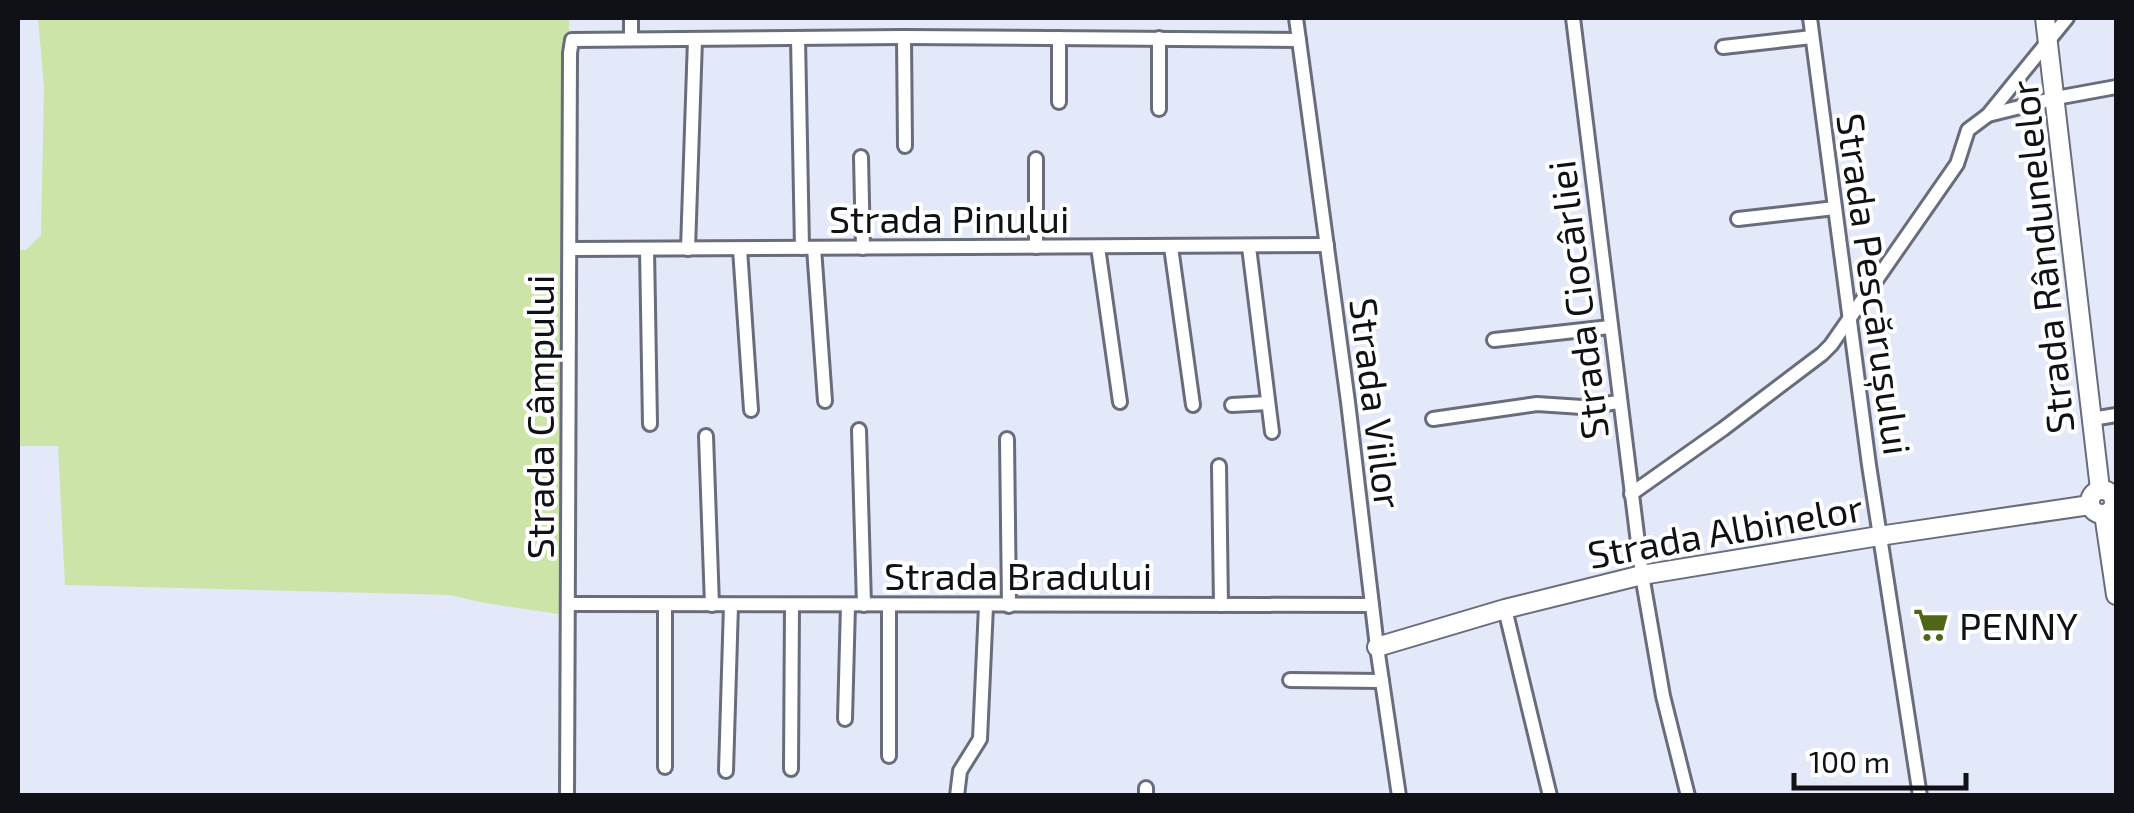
<svg xmlns="http://www.w3.org/2000/svg" width="2134" height="813" viewBox="0 0 2134 813" font-family="'Exo 2',sans-serif">
  <style>
    .grass { fill: #cde4a8 }
    .lines { fill: none; stroke-linecap: round; stroke-linejoin: round }
    .street-casing { stroke: #686c7b; stroke-width: 18 }
    .secondary-casing { stroke: #686c7b; stroke-width: 22 }
    .street { stroke: #fff; stroke-width: 12 }
    .secondary { stroke: #fff; stroke-width: 18 }
    .labels { text-anchor: middle; dominant-baseline: central; stroke-width: 8; stroke-linejoin: round; paint-order: stroke }
    .street-label { font-size: 38px; fill: #0f1116; stroke: #fff }
    .poi-label { font-size: 38px; fill: #0f1116; stroke: #fff; text-anchor: start }
  </style>
  <rect width="100%" height="100%" fill="#e4e9fa"/>
  <polygon class="grass" points="38,18 569,18 565,615 485,603 449,595 65,585 58,446 18,446 18,250 26,250 41,235 44,87"/>
  <g class="lines">
    <defs>
      <g id="street">
        <polyline points="631,18 631,39"/>
        <polyline points="1296,18 1348,402 1377,647 1399,796"/>
        <polyline points="1573,18 1642,575 1663,696 1688,796"/>
        <polyline points="1810,18 1869,465 1920,796"/>
        <polyline points="904,37 905,146"/>
        <polyline points="798,38 802,248"/>
        <polyline points="1059,38 1059,102"/>
        <polyline points="1159,38 1159,109"/>
        <polyline points="1723,47 1812,37"/>
        <polyline points="1988,115 2056,98 2116,87"/>
        <polyline points="861,157 863,248"/>
        <polyline points="1036,159 1036,247"/>
        <polyline points="1738,219 1835,208"/>
        <polyline points="1098,247 1120,402"/>
        <polyline points="1171,247 1193,405"/>
        <polyline points="1249,247 1272,432"/>
        <polyline points="814,248 825,401"/>
        <polyline points="571,249 1327,245"/>
        <polyline points="647,249 650,424"/>
        <polyline points="688,249 695,39"/>
        <polyline points="740,249 751,410"/>
        <polyline points="1494,340 1610,327"/>
        <polyline points="1232,405 1268,403"/>
        <polyline points="1433,419 1537,404 1582,407 1619,402"/>
        <polyline points="2092,419 2116,415"/>
        <polyline points="859,430 864,605"/>
        <polyline points="706,436 712,605"/>
        <polyline points="1007,439 1009,606"/>
        <polyline points="1219,466 1221,605"/>
        <polyline points="1631,494 1723,429 1822,354 1831,345 1957,164 1968,130 1988,115 2067,18"/>
        <polyline points="568,604 1372,605"/>
        <polyline points="1505,609 1550,796"/>
        <polyline points="1290,680 1382,681"/>
        <polyline points="845,719 848,605"/>
        <polyline points="889,756 889,605"/>
        <polyline points="665,767 665,605"/>
        <polyline points="791,769 792,605"/>
        <polyline points="726,771 731,605"/>
        <path d="M 567,796 C 567,548 569,300 570,53 L 572,40 L 904,37 L 1299,40"/>
        <polyline points="957,796 960,771 980,739 986,606"/>
        <polyline points="1146,796 1146,788"/>
      </g>
      <g id="secondary">
        <polyline points="2045,18 2100,489"/>
        <circle cx="2102" cy="502" r="12"/>
        <polyline points="2104,514 2116,595"/>
        <polyline points="1377,647 1505,609 1642,575 1879,536 2090,505"/>
      </g>
    </defs>
    <use href="#street" class="street-casing"/>
    <use href="#secondary" class="secondary-casing"/>
    <use href="#street" class="street"/>
    <use href="#secondary" class="secondary"/>
  </g>
  <defs>
    <symbol id="supermarket-bare" viewBox="-9 -9 18 18"><path d="M-6-5.5h2.5l.6 2H6L4.5 2H-2.5L-4.4-4H-6ZM-1.5 3.2a1.3 1.3 0 1 0 .1 0ZM3 3.2a1.3 1.3 0 1 0 .1 0Z" fill="#4e6615" stroke="#fff" stroke-width="2.5" paint-order="stroke"/></symbol>
  </defs>
  <g fill-rule="evenodd">
    <use href="#supermarket-bare" x="1906" y="600" width="50" height="50"/>
  </g>
  <g class="labels">
    <g class="street-label">
      <text x="949" y="218">Strada Pinului</text>
      <text transform="translate(2041 257) rotate(-96)">Strada Rândunelelor</text>
      <text transform="translate(1875 284) rotate(82)">Strada Pescărușului</text>
      <text transform="translate(1577 300) rotate(-97)">Strada Ciocârliei</text>
      <text transform="translate(1377 403) rotate(83)">Strada Viilor</text>
      <text transform="translate(539 417) rotate(-90)">Strada Câmpului</text>
      <text transform="translate(1725 530) rotate(-10)">Strada Albinelor</text>
      <text x="1018" y="575">Strada Bradului</text>
    </g>
    <g class="poi-label">
      <text x="1959" y="625">PENNY</text>
    </g>
  </g>
  <rect width="2134" height="813" fill="none" stroke="#0f1116" stroke-width="40"/>
  <path d="M1794 773v15h172v-15" fill="none" stroke="#0f1116" stroke-width="5"/>
  <text x="1809" y="773" font-size="30" fill="#0f1116" stroke="#ffffff" stroke-width="8" paint-order="stroke">100 m</text>
</svg>
